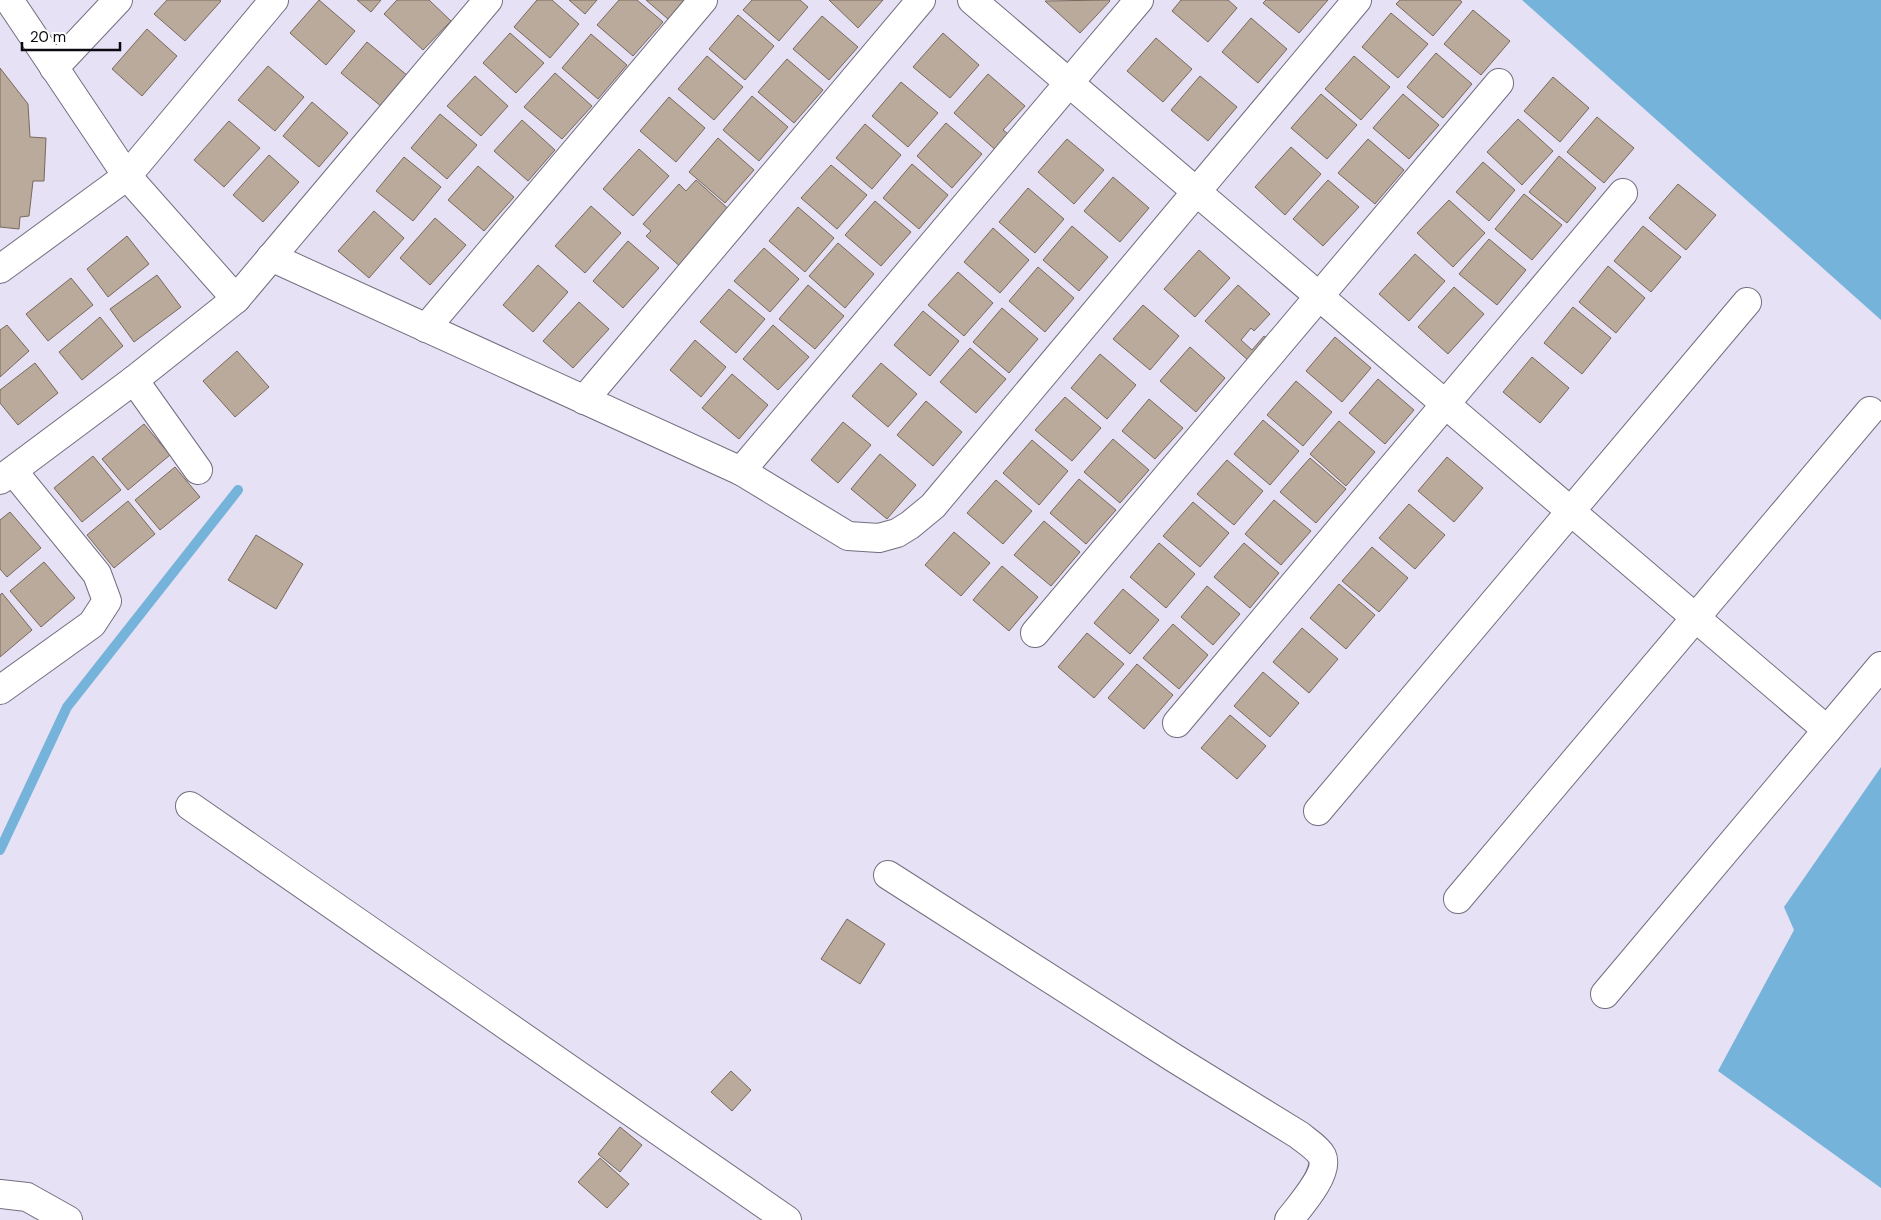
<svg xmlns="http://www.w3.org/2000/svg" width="1881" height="1220" viewBox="0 0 1881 1220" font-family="'DM Sans',sans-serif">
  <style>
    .water { fill: #76b3db }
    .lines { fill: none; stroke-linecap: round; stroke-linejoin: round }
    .stream { stroke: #76b3db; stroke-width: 10 }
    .building { fill: #b9aa9c; stroke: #78695c }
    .street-casing { stroke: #736e7f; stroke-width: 30 }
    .street { stroke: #fff; stroke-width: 28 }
  </style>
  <rect width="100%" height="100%" fill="#e6e1f4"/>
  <g class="water">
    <polygon points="1522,0 1881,0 1881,320"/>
    <polygon points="1881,767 1881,1188 1718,1071 1794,930 1784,907"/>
  </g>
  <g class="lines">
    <polyline class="stream" points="0,850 67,707 238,490"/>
  </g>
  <g class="building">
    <polygon points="167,0 219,0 221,1 185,41 154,14"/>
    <polygon points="319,0 355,31 326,65 290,33"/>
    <polygon points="357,0 381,0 371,12"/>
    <polygon points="397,0 429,0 451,21 423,50 384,14"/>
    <polygon points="537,0 552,0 579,24 550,58 514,27"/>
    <polygon points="569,0 597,0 585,14"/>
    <polygon points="619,0 637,0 663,22 633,56 597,25"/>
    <polygon points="646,0 684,0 668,19"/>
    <polygon points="752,0 800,0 808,7 779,41 743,10"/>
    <polygon points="829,0 883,0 858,28"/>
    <polygon points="1109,0 1110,1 1080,33 1045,1"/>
    <polygon points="1181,0 1228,0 1237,8 1208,42 1172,11"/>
    <polygon points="1266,0 1328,0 1299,33 1263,3"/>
    <polygon points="1400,0 1460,0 1462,2 1433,36 1396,4"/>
    <polygon points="1473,10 1510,41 1481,75 1444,44"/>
    <polygon points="1391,13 1428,44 1398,78 1362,47"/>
    <polygon points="738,15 774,46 745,80 709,49"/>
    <polygon points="822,16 858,47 829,80 793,49"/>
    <polygon points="1251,18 1287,49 1258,83 1222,52"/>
    <polygon points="147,29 177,56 142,96 112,69"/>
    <polygon points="510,33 544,63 516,93 483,63"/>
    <polygon points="943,33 979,65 950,98 913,67"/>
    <polygon points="591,34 627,65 598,99 562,68"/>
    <polygon points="1156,38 1192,69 1163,102 1127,71"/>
    <polygon points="367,42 408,76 382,107 341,73"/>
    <polygon points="1436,53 1472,84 1443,118 1407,87"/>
    <polygon points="707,56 743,87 714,120 678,89"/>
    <polygon points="1354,56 1390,87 1361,120 1325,89"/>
    <polygon points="787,59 823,90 794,123 758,92"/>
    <polygon points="268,66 304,97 275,131 238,100"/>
    <polygon points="0,68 28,104 30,137 46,138 44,181 33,181 29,216 20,217 19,229 0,227"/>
    <polygon points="555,73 592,106 562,139 524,107"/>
    <polygon points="988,74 1025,106 1003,130 1012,137 999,153 954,113"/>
    <polygon points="475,76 508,106 481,136 447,106"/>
    <polygon points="1200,76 1237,107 1208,141 1171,110"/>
    <polygon points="1553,77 1589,108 1560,142 1524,111"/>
    <polygon points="901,82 938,113 908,147 872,116"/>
    <polygon points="1321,94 1357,125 1327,159 1291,128"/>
    <polygon points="1403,94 1439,125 1409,159 1373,128"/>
    <polygon points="752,96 788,127 759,161 723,130"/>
    <polygon points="669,97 705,128 676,162 640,131"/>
    <polygon points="312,102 348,133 319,167 283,136"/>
    <polygon points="440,114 477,145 447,179 411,148"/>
    <polygon points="1597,117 1634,148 1604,183 1567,152"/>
    <polygon points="1518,119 1553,151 1522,185 1487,152"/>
    <polygon points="522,120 555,150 528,181 494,151"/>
    <polygon points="229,121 260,148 224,187 194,160"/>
    <polygon points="946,123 982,154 952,188 917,156"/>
    <polygon points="865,124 901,155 872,189 836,158"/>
    <polygon points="718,138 754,170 725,203 689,172"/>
    <polygon points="1067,139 1104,170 1074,204 1038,172"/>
    <polygon points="1368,139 1404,170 1375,204 1338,173"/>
    <polygon points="1291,147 1321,174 1285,215 1255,187"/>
    <polygon points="639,149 669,176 633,216 603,189"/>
    <polygon points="269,155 299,182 263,222 233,195"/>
    <polygon points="1559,156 1596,188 1567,223 1529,192"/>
    <polygon points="404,157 441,187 413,221 376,191"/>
    <polygon points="1483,162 1515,190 1489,221 1456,192"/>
    <polygon points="912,164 948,195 919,229 883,198"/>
    <polygon points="831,165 867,195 837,229 801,198"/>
    <polygon points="478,166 514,197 484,231 448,200"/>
    <polygon points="1113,177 1149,208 1120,242 1084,211"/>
    <polygon points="696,180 733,213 683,269 646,236 651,231 643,224 679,184 686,191"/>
    <polygon points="1328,180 1359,207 1323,246 1293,219"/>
    <polygon points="1678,184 1716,215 1686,250 1649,218"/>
    <polygon points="1028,188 1064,219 1035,253 999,222"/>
    <polygon points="1524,194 1562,225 1532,260 1495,229"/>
    <polygon points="1449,200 1485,233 1453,267 1417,233"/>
    <polygon points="875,201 911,232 881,266 845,235"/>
    <polygon points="591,206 621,233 585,273 555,246"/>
    <polygon points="798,207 834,238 805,272 769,241"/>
    <polygon points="374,211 404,238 369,278 338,251"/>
    <polygon points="435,218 466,245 430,285 400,258"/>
    <polygon points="1072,226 1108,257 1079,291 1043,260"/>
    <polygon points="1643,226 1681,257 1651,292 1614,261"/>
    <polygon points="993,228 1029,260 1000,293 964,262"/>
    <polygon points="127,236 149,264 108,297 87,269"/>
    <polygon points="1489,239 1526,270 1497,305 1459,274"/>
    <polygon points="628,241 659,268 623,308 593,281"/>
    <polygon points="838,243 874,274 845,308 809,276"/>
    <polygon points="764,248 799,279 770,312 734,281"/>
    <polygon points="1199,250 1230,278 1195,317 1164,289"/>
    <polygon points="1415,254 1445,281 1409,321 1379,294"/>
    <polygon points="538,265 568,292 533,332 503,305"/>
    <polygon points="1608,266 1645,298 1616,333 1579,302"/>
    <polygon points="1038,267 1074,298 1045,332 1009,301"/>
    <polygon points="958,272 993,303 964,336 928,305"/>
    <polygon points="157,275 181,307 134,342 110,309"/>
    <polygon points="71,278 93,305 48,341 26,314"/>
    <polygon points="808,285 844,316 815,349 779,319"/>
    <polygon points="1238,285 1270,314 1254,331 1251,328 1241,340 1252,350 1264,336 1271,341 1251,363 1205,321"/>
    <polygon points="1454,287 1484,314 1448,354 1418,327"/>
    <polygon points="729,289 765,319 736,353 700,322"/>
    <polygon points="579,302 609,329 573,368 543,341"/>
    <polygon points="1143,305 1179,336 1150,370 1113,339"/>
    <polygon points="1573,307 1611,338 1582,374 1544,343"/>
    <polygon points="1002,308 1038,339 1009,373 973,342"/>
    <polygon points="923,311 959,341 930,376 894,345"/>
    <polygon points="100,317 123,346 82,380 59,352"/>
    <polygon points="7,325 29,351 0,377 0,330"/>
    <polygon points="773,325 809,357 778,390 743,359"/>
    <polygon points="1335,337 1371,368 1342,402 1306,371"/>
    <polygon points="695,340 726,367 701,397 670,370"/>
    <polygon points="1190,347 1225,378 1196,412 1160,381"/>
    <polygon points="970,348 1006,379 976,413 940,382"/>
    <polygon points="237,351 269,387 235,417 203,381"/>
    <polygon points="1100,354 1136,385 1107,419 1071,388"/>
    <polygon points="1532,357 1569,388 1540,423 1503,392"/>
    <polygon points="35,363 58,393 18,425 0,403 0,390"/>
    <polygon points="881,363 917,394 888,427 852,396"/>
    <polygon points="732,374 768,405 739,439 702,408"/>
    <polygon points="1378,379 1414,410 1385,444 1349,413"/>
    <polygon points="1296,381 1332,412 1303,446 1267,415"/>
    <polygon points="1065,397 1101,428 1072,461 1035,430"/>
    <polygon points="1149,399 1183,428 1155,459 1122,431"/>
    <polygon points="926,401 962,432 933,466 897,435"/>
    <polygon points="1263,420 1299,451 1270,485 1234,454"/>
    <polygon points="1339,421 1375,452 1346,486 1310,454"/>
    <polygon points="843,422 871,445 838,483 811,460"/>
    <polygon points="144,424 170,455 128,490 102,459"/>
    <polygon points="1113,439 1149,470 1120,503 1084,472"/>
    <polygon points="1032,440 1068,471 1039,505 1003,473"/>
    <polygon points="880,454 916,485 887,519 851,489"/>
    <polygon points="93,456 121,490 82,522 54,488"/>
    <polygon points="1447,457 1483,488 1454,522 1418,491"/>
    <polygon points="1310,458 1346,489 1316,523 1280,492"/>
    <polygon points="1227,460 1263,491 1234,525 1197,494"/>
    <polygon points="175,467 200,497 160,530 135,500"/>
    <polygon points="1079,479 1116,510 1086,544 1050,513"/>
    <polygon points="996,480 1032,511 1003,544 967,513"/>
    <polygon points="1274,500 1311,531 1281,565 1245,534"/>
    <polygon points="128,501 155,534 114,568 87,535"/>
    <polygon points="1193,502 1229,533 1200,567 1163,536"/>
    <polygon points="1409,504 1445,535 1415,569 1379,538"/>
    <polygon points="10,512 41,548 7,577 0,569 0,520"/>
    <polygon points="1044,521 1080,552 1051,586 1014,555"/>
    <polygon points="954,532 990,563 961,596 925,565"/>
    <polygon points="256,535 303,564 276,609 228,580"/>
    <polygon points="1159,543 1195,574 1166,608 1130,577"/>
    <polygon points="1244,543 1279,573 1250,608 1214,577"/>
    <polygon points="1372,547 1408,578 1379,612 1342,581"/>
    <polygon points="44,562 75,598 41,627 10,591"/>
    <polygon points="1002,566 1038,597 1009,631 973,600"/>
    <polygon points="1339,584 1375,615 1346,649 1310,618"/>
    <polygon points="1207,586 1240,614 1213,645 1181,617"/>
    <polygon points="1123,589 1159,620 1130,654 1094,623"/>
    <polygon points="2,593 32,630 0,657 0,595"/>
    <polygon points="1173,624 1208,655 1179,689 1143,658"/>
    <polygon points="1302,628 1338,659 1309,693 1273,662"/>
    <polygon points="1087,633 1124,664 1094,698 1058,667"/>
    <polygon points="1137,664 1173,695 1144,729 1108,698"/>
    <polygon points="1263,672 1299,703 1270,737 1234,706"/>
    <polygon points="1230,715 1266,746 1237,779 1201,748"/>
    <polygon points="847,919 885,944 860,984 821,959"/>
    <polygon points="731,1071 751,1090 732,1111 711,1092"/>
    <polygon points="620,1127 642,1145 620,1172 598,1154"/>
    <polygon points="600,1158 629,1184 607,1208 578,1182"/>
  </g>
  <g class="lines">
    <defs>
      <g id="street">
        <polyline points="9,0 127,176 236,299"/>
        <polyline points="972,0 1827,730"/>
        <polyline points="54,68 118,0"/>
        <polyline points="271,257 741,471 848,536 879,538 897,533 910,525 933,506 1357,0"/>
        <polyline points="0,269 127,176 274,0"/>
        <polyline points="426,328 703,0"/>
        <polyline points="134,380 198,470"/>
        <polyline points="584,400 921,0"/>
        <polyline points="741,471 1139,0"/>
        <polyline points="0,480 134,380 236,299 488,0"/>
        <polyline points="1035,633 1499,83"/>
        <polyline points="0,690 92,624 107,601 97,574 13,471"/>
        <polyline points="1177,723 1623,193"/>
        <polyline points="190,806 787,1220"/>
        <polyline points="1318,811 1747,302"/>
        <path d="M 888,875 L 1174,1058 L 1299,1135 C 1306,1141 1317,1147 1322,1156 C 1330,1173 1299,1207 1289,1220"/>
        <polyline points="1458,899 1870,411"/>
        <polyline points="1605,994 1881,666"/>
        <polyline points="0,1194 27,1197 68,1220"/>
      </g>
    </defs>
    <use href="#street" class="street-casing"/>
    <use href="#street" class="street"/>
  </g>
  <path d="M22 42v8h98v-8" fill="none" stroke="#0c0a11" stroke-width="2.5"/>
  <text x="30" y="42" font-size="15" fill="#0c0a11" stroke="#ffffff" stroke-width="4" paint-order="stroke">20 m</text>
</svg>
